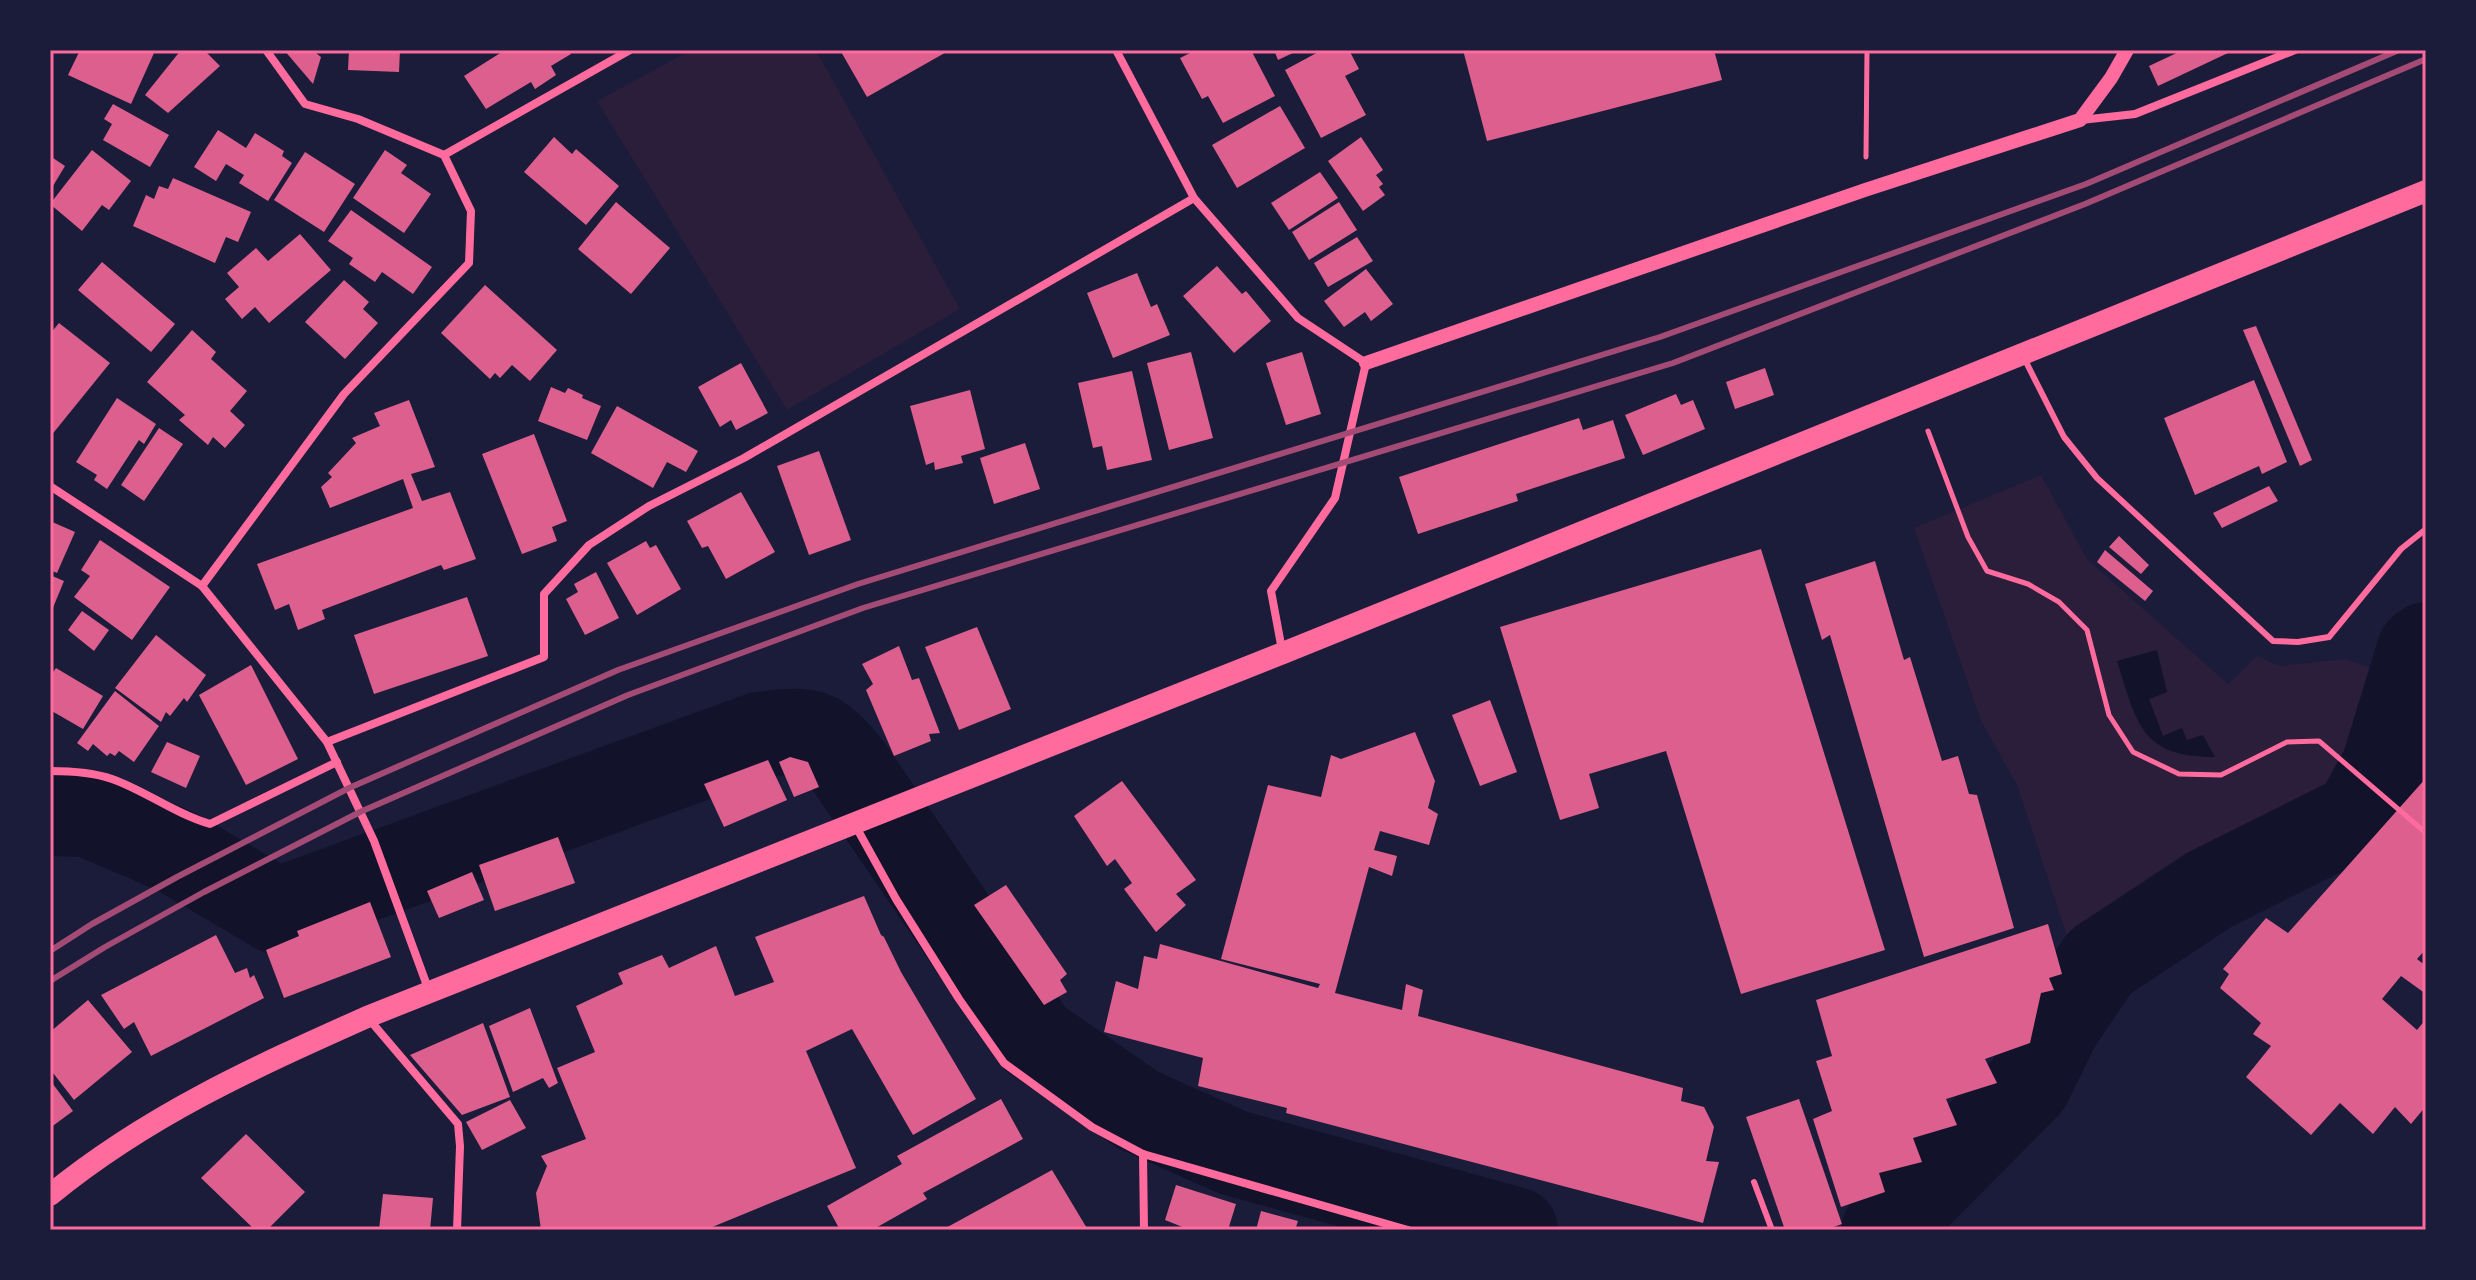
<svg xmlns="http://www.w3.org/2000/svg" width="2476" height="1280" viewBox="0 0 2476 1280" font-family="Manrope,sans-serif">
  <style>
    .green { fill: #2a1e3b }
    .water { fill: #12122b }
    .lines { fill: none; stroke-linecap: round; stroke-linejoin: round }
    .river { stroke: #12122b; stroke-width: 86 }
    .building { fill: #dd5f8e }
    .path { stroke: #ff6b9d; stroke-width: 5 }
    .service { stroke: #ff6b9d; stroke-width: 6 }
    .minor { stroke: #ff6b9d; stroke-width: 8 }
    .tertiary { stroke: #ff6b9d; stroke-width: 14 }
    .trunk { stroke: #ff6b9d; stroke-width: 22 }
    .rail { stroke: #a44b75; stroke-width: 6 }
    .neatline { fill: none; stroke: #ff6b9d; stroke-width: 3 }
  </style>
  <rect width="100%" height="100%" fill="#1b1b3a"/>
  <g class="green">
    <polygon points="691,50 816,50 960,309 787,410 597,101"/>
    <polygon points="2041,475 2087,559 2228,684 2257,656 2279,666 2345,659 2388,674 2383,701 2347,804 2195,879 2074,957 2017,785 1981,721 1914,528"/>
  </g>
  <path class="water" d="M 2157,650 L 2167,692 L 2149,699 L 2163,736 L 2182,728 L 2187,740 L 2203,735 L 2215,757 C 2140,757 2137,723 2117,661 Z"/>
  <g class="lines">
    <g class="river">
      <path d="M 50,813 L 88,814 L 177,852 L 277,911 L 760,735 C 809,729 817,727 849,767 L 1034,1038 L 1138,1110 L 1234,1153 L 1515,1230"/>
      <polyline points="1884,1230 2028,1085 2057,1026 2100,962 2209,890 2357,816 2384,767 2420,650 2426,645"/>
    </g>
  </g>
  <g class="building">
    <polygon points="80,50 146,50 154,53 131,104 68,75"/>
    <polygon points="181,50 204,50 220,66 168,113 145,95"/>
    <polygon points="284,50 312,50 321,57 313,84"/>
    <polygon points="349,50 400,50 399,72 348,70"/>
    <polygon points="505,50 569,50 571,54 551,66 556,75 535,89 531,82 486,109 464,76"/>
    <polygon points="840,50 950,50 867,97"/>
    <polygon points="1196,50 1251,50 1275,96 1223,123 1208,96 1202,99 1180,58"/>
    <polygon points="1274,50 1299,50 1278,60"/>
    <polygon points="1322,50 1349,50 1359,69 1345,76 1366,115 1321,138 1285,70"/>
    <polygon points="1463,50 1714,50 1722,80 1487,141"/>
    <polygon points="2183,50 2226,50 2228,53 2158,86 2149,66"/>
    <polygon points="113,104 169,135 150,167 103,140 112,124 104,119"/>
    <polygon points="1280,106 1305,148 1237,188 1212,145"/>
    <polygon points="218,130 246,148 255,133 284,151 282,156 292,163 268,201 239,183 244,175 226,164 216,181 194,167"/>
    <polygon points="554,137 572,154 576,149 619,186 586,225 524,172"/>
    <polygon points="1361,137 1383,170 1376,175 1383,184 1379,187 1385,195 1363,211 1328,161"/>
    <polygon points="92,150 131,181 109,210 102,205 82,231 50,204"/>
    <polygon points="385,150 407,165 401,173 431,194 404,233 353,198"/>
    <polygon points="305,152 355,184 324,232 274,200"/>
    <polygon points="50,156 65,166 50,191"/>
    <polygon points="1320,172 1338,198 1289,230 1271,203"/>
    <polygon points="173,178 251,212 238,242 226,237 215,263 133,226 146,195 154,199 159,186 168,189"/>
    <polygon points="616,202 670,248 631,294 578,249"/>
    <polygon points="1339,202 1357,230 1309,260 1292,232"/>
    <polygon points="351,210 432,267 413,294 382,272 375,282 349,264 353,258 328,241"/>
    <polygon points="300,234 331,270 269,323 255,307 242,319 225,299 239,287 227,273 256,248 268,261"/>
    <polygon points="1357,237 1373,261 1328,287 1314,263"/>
    <polygon points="102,262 175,324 151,352 78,290"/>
    <polygon points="1217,266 1242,294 1246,291 1271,321 1234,353 1183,296"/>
    <polygon points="1366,269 1393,304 1371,321 1365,312 1344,327 1324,301"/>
    <polygon points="1137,273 1151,307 1157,304 1170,335 1113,358 1087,293"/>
    <polygon points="344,280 369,302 363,309 378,323 345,359 305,322"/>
    <polygon points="485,285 557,350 530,381 512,365 500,378 495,373 490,379 441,333"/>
    <polygon points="59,323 110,363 50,437 50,334"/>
    <polygon points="2256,326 2312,460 2300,466 2243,330"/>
    <polygon points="192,330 216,352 211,359 247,391 230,411 245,425 225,448 213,437 208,445 179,420 185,415 147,382"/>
    <polygon points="1191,352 1213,438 1169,450 1147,363"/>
    <polygon points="1302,352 1321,414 1286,425 1266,363"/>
    <polygon points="741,363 768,413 736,430 731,420 720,427 698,387"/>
    <polygon points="1765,368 1774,395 1735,409 1726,382"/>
    <polygon points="1132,371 1152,460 1107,470 1102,446 1093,448 1078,383"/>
    <polygon points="2254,380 2287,462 2262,474 2259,466 2195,495 2164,418"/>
    <polygon points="551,387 565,393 568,388 583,395 582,398 601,406 587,440 538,421"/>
    <polygon points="970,390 985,449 961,456 963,463 935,470 934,462 926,465 910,406"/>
    <polygon points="1676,394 1681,405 1693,400 1705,429 1643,455 1625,415"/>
    <polygon points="117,398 156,424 144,444 139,440 107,489 94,480 97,475 76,462"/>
    <polygon points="409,400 435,467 411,474 422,501 450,492 476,559 444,570 441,565 322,610 325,619 298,630 289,604 275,610 257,564 413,508 403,479 330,508 321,487 332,477 328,473 356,443 352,438 380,426 374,413"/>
    <polygon points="617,406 698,451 686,472 667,462 653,488 591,453"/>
    <polygon points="1579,418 1583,430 1613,420 1625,458 1516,494 1518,501 1418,534 1399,477"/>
    <polygon points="159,428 183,444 144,501 121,485"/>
    <polygon points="534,434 567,521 552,527 557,541 522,554 482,454"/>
    <polygon points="1025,443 1040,489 994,504 980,458"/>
    <polygon points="819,451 851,540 809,555 777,466"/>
    <polygon points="2269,486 2278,501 2222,528 2213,513"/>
    <polygon points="741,492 775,552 726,579 708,546 702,548 687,521"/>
    <polygon points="50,521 75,532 57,573 50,570"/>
    <polygon points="2119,536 2149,565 2141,574 2109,547"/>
    <polygon points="100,540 170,587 132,640 74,597 90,576 81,570"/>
    <polygon points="646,541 650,548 656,545 681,589 637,615 607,563"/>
    <polygon points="1761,549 1885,950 1741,994 1666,751 1589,774 1599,808 1560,820 1500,627"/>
    <polygon points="2105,550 2153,591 2145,601 2097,562"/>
    <polygon points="1875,561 1904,660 1910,657 1942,761 1958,756 1969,794 1977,795 2014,928 1924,957 1830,635 1822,640 1805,584"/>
    <polygon points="596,572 619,618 585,635 566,599 578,592 574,584"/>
    <polygon points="50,575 64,581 50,615"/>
    <polygon points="467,597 488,656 374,694 354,635"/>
    <polygon points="82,611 109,630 94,651 68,630"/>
    <polygon points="977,627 1011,709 959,730 925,647"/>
    <polygon points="156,635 206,675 187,702 184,698 170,716 166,712 161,722 115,688"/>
    <polygon points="899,646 912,680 919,678 940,733 929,734 931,741 894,756 866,690 873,684 862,664"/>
    <polygon points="251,665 298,759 246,785 199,695"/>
    <polygon points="56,668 103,696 83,729 50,710 50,676"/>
    <polygon points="115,691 159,726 134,762 119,751 115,756 110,753 107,756 93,744 88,751 77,743"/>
    <polygon points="1490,700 1517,772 1480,786 1452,715"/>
    <polygon points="1415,732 1435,781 1428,808 1438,814 1429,845 1380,831 1374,850 1397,856 1392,876 1369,867 1335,993 1402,1010 1406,984 1423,990 1418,1016 1683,1088 1681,1101 1704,1107 1714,1127 1706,1161 1719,1162 1703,1223 1286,1113 1287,1108 1198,1086 1203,1058 1104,1032 1116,981 1138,989 1144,956 1157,959 1160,944 1318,988 1320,984 1221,959 1268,785 1321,797 1331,755 1341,759"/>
    <polygon points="167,742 200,756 186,788 151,772"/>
    <polygon points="790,757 808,762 819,787 794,797 779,762"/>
    <polygon points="768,760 787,800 724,827 704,784"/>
    <polygon points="2426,778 2426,949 2417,959 2426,966 2426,994 2401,976 2382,999 2417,1030 2426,1019 2426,1106 2411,1124 2395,1107 2373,1134 2340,1103 2311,1135 2246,1077 2271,1046 2253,1034 2261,1023 2220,988 2229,974 2223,969 2266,918 2288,933"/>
    <polygon points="1122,781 1196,880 1176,894 1186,905 1156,932 1124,889 1132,883 1115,859 1107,866 1074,816"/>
    <polygon points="558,837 575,883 495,911 479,865"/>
    <polygon points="472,872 484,900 439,918 427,891"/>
    <polygon points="1006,885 1067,974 1060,980 1067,992 1044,1005 974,905"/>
    <polygon points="864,896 881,935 884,937 901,972 976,1099 913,1135 852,1029 806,1051 856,1168 705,1230 541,1230 536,1193 547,1166 541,1156 586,1139 557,1068 595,1052 576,1006 623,984 618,973 662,955 669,968 716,946 735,996 774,982 755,937"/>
    <polygon points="370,902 391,957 284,998 266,950 299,936 297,931"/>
    <polygon points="2048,924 2062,974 2049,978 2054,990 2041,993 2030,1043 1985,1059 1997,1083 1946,1099 1957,1125 1913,1138 1922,1162 1879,1173 1885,1192 1841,1207 1813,1119 1832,1111 1816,1061 1832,1056 1816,1000"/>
    <polygon points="216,935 235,973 247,968 250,978 254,975 264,998 151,1056 134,1022 124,1029 101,995"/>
    <polygon points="88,1000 132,1052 74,1100 50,1069 50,1032"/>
    <polygon points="530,1008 558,1083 549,1088 543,1078 513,1092 489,1026"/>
    <polygon points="483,1023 510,1097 462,1115 410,1055"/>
    <polygon points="50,1080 73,1111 50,1128"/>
    <polygon points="1001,1099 1023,1139 923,1193 927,1199 872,1230 840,1230 827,1206 902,1164 897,1156"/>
    <polygon points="1799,1099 1842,1224 1825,1230 1785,1230 1746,1117"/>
    <polygon points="510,1100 526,1128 482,1150 466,1122"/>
    <polygon points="246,1134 305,1192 267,1230 255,1230 201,1178"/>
    <polygon points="1052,1170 1088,1230 942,1230"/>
    <polygon points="1176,1185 1236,1204 1228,1230 1190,1230 1165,1220"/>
    <polygon points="383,1194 433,1198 430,1230 379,1230"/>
    <polygon points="1261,1211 1298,1221 1295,1230 1256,1230"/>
  </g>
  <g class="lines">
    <g class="path">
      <polyline points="1866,157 1867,50"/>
      <polyline points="1928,431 1968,537 1987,571 2028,584 2059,602 2087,630 2109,715 2133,752 2179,774 2221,775 2287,742 2319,741 2426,833"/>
    </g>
    <g class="service">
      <polyline points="2024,358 2064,437 2097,478 2273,641 2298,642 2329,637 2401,549 2426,529"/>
      <polyline points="1754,1182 1772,1230"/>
    </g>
    <g class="minor">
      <polyline points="1116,50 1194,198"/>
      <polyline points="2081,120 2135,114 2295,50"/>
      <polyline points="444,155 630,50"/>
      <polyline points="50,486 202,586 327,742 374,841 429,991"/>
      <polyline points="202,586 344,394 469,263 471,211 444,155 358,119 305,104 266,50"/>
      <polyline points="327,742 544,657 544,594 589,545 649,506 744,458 1194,198 1298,318 1366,363 1335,498 1271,591 1282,650"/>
      <path d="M 50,771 C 71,771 92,772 112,779 C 146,791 175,814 210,824 L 337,762"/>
      <polyline points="855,825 896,899 959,999 1004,1063 1092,1127 1143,1154 1408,1230"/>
      <polyline points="368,1018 458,1124 460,1146 457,1230"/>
      <polyline points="1143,1154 1144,1230"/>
    </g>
    <polyline class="tertiary" points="1366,363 1865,190 2080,120 2111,78 2127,50"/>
    <path class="trunk" d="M 50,1195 C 148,1115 253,1068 367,1017 L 1283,653 L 2426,191"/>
    <g class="rail">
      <polyline points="50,951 92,924 177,877 349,788 618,670 858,584 1660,337 2086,184 2399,50"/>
      <polyline points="50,981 105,947 204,892 360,812 628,695 863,608 1673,363 2085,204 2426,59"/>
    </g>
  </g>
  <rect width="2476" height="1280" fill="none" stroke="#1b1b3a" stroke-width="104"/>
  <rect x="52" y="52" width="2372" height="1176" class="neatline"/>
</svg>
